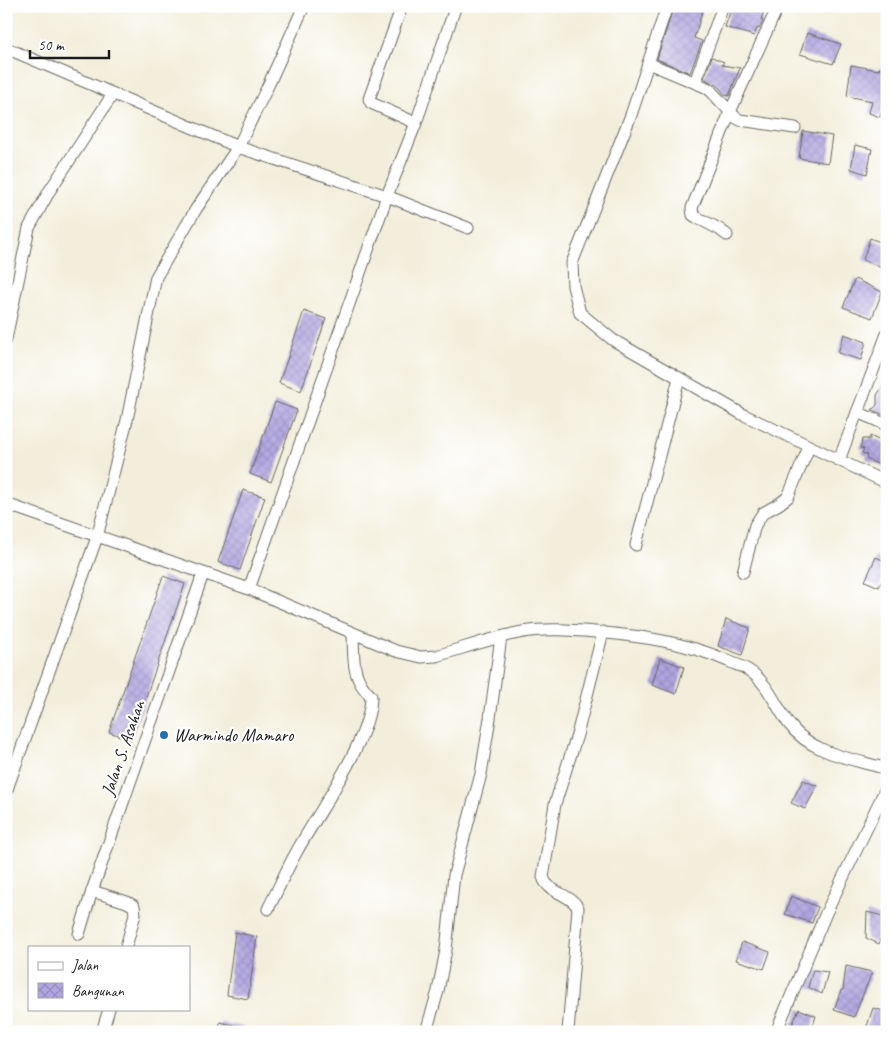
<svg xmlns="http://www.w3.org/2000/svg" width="893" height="1038" viewBox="0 0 893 1038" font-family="Caveat,sans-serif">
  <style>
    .building { fill: url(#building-cross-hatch) }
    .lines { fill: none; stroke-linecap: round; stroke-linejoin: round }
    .minor-casing { stroke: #67665f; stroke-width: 13 }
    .minor { stroke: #fff; stroke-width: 11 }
    .poi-dot { fill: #1f6fb2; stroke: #fff; stroke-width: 2 }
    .labels { text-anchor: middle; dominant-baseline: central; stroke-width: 4.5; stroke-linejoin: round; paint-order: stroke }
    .poi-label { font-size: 18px; fill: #1c1c1c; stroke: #fff; text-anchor: start }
    .street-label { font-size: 18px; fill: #1c1c1c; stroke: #fff }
  </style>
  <defs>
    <pattern id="building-cross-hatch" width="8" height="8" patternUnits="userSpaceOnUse" patternTransform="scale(1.25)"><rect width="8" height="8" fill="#b1a5e0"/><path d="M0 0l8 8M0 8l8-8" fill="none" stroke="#988dc0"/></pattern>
  </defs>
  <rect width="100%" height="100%" fill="#fff"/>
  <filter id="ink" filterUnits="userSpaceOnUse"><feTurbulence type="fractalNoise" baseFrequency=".02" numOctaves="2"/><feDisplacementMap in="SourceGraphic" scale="10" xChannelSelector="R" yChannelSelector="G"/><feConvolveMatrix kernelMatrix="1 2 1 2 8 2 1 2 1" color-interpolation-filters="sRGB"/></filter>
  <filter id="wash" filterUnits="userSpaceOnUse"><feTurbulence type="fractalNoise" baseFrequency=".0096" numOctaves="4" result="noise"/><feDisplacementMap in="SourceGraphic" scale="20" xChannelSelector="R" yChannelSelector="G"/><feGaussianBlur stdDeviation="1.12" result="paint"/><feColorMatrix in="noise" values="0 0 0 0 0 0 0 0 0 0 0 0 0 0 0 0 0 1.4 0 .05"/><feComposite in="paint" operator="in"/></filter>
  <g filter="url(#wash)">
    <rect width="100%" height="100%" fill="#f3eedb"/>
    <g id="blocks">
      <g class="building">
        <polygon points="674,6 704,6 694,38 702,41 690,73 657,59"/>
        <polygon points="732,6 765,8 761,20 763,21 759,29 757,28 754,36 725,27"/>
        <polygon points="807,33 841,44 833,64 800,54"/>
        <polygon points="712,57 724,62 722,65 740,68 729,96 725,95 718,86 704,78"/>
        <polygon points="851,65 879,70 879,68 887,71 887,97 880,117 869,113 872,101 847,96"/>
        <polygon points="803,131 832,136 828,163 799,158"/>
        <polygon points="855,145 872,149 867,174 851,169"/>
        <polygon points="870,238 887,245 887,270 863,260"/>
        <polygon points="855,279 882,292 872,318 843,307"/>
        <polygon points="304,311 326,319 301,391 279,383"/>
        <polygon points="844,334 866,342 861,360 838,353"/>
        <polygon points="887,380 887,413 884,415 872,410 877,405 877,395"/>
        <polygon points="275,402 297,410 271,482 250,474"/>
        <polygon points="870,436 887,444 887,468 866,459 867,455 862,453 864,449 860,448 863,439 870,439"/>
        <polygon points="243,490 265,497 240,570 218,562"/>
        <polygon points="876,557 887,562 887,570 879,587 865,581"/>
        <polygon points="163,576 185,584 131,740 109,732"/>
        <polygon points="726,619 750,628 742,655 718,646"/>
        <polygon points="660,658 684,667 676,694 652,685"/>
        <polygon points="803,780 817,786 805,809 791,803"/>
        <polygon points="791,896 818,907 812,923 785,914"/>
        <polygon points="867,912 887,917 879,944 866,938"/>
        <polygon points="235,932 257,937 248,999 227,995"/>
        <polygon points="742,942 770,952 764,969 736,960"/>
        <polygon points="846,966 872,972 854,1017 834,1010 841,990 843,990"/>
        <polygon points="813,970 828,972 822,994 808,987"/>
        <polygon points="873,1008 887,1012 887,1032 865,1032"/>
        <polygon points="799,1009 816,1016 811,1032 789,1032"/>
        <polygon points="220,1022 246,1028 245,1032 218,1032"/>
      </g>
    </g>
  </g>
  <g filter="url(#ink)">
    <use href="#blocks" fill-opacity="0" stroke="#67665f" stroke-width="1"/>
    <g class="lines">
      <defs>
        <g id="minor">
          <polyline points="402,6 369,99 371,103 416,123"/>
          <polyline points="667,6 631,115 572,263 573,286 580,313 613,340 742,414 887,483"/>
          <polyline points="6,48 238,147 387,196 468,228"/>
          <polyline points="648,63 703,86 710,90 735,117 740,120 795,128"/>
          <polyline points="695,82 723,6"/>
          <polyline points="727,235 719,229 696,217 693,215 692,208 730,112 778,6"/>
          <polyline points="6,339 29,228 50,190 113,94"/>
          <polyline points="857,412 887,425"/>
          <polyline points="839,460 887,334"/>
          <path d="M 6,504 L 249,589 L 396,651 L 421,657 L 436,656 C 464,648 494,637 523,632 C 547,628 571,630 595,632 C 641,636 685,642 728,661 C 734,664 742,666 748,670 C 768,682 776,707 789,724 C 811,754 853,759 887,769"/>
          <polyline points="636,545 679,378"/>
          <polyline points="743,572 755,525 763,513 779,504 788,497 809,447"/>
          <polyline points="249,589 387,196 416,123 454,11"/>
          <polyline points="6,792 97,537 127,420 156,277 196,209 238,147 267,88 304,6"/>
          <polyline points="92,891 127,902 134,906 135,914 126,947"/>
          <path d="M 268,909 C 278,890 286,870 297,851 C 319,811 371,740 371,696 C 351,678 354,659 353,634"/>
          <polyline points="79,934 92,891 203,574"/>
          <polyline points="102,1032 109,1009"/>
          <polyline points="426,1032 438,991 446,950 454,875 481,774 490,718 501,637"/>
          <path d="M 568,1032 L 578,908 C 571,893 548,894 543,877 L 555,804 L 577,735 L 603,632"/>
          <polyline points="776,1032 826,913 887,786"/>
        </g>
      </defs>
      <use href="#minor" class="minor-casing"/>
      <use href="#minor" class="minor"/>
    </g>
  </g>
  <circle class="poi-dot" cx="164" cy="735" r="5"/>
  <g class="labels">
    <g class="poi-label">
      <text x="174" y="735">Warmindo Mamaro</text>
    </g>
    <g class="street-label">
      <text transform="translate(123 748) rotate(-71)">Jalan S. Asahan</text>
    </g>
  </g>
  <rect width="893" height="1038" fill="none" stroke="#fff" stroke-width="25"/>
  <rect x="28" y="946" width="162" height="65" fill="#ffffff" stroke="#a4a4a4"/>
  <rect x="38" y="962" width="25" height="8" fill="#ffffff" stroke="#a4a4a4"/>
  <text x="72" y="970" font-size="15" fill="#1c1c1c">Jalan</text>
  <rect x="38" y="983" width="25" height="15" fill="url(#building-cross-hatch)" stroke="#a4a4a4"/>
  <text x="72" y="996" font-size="15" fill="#1c1c1c">Bangunan</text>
  <path d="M30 50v8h79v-8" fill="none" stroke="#1c1c1c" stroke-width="2.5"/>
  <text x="38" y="50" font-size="15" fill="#1c1c1c" stroke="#ffffff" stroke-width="4" paint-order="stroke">50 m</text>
</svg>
